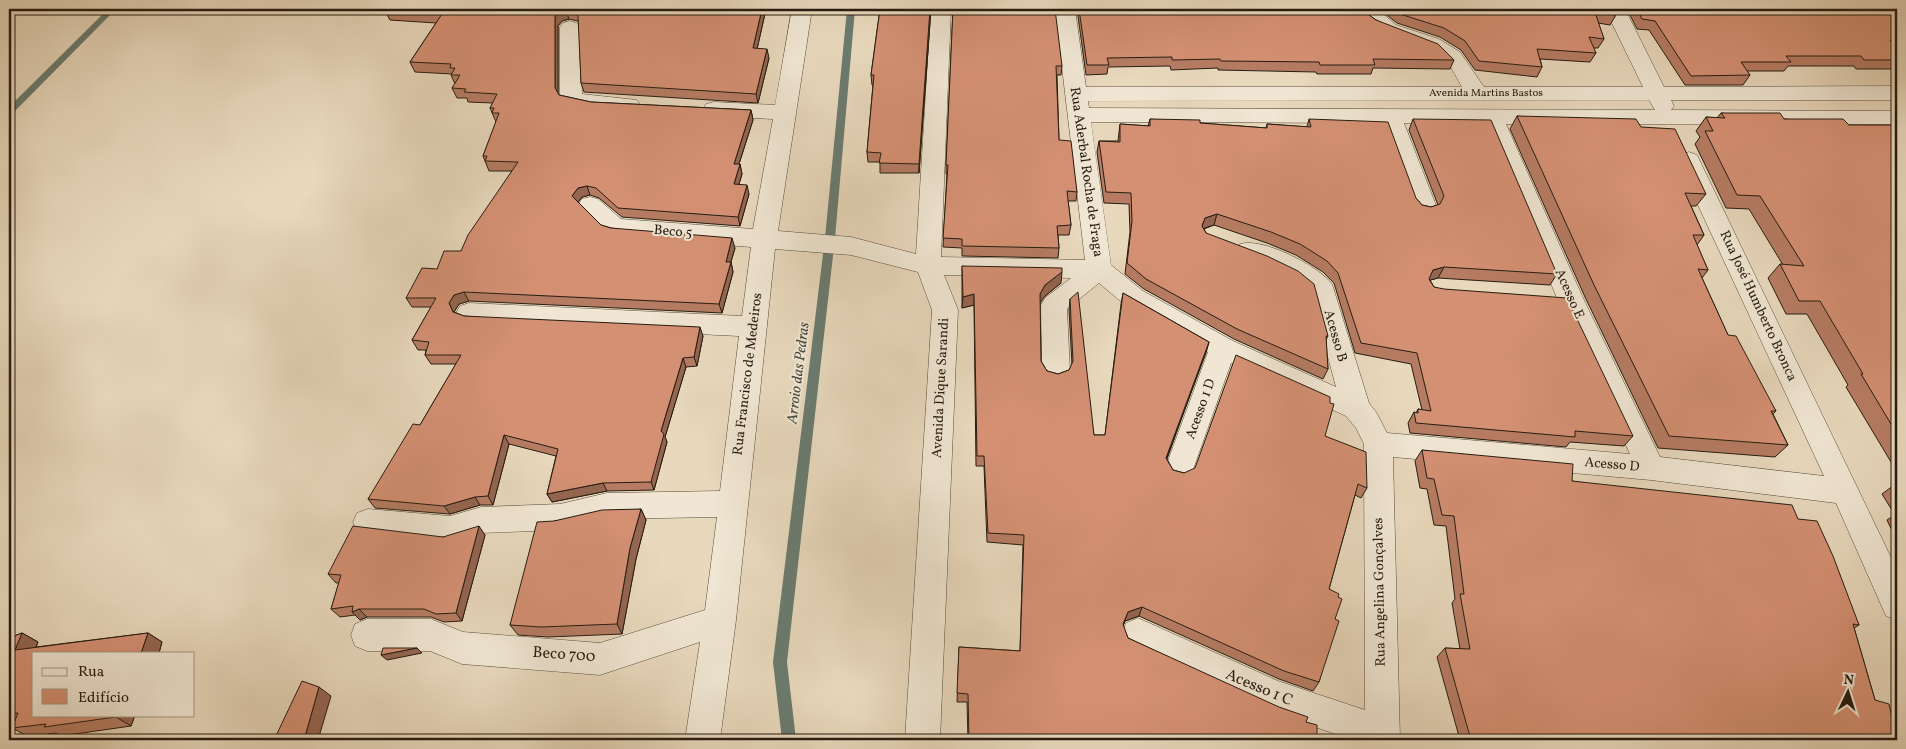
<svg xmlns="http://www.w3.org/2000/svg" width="1906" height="749" viewBox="0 0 1906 749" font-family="Vollkorn,serif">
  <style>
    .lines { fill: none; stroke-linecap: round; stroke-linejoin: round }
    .stream { fill: #6a7b70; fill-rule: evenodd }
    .minor-casing { stroke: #564b3c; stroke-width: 1 }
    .path { stroke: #261c11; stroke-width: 4; stroke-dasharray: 1 2.5; stroke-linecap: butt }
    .minor { fill: #f0e6d3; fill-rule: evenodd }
    .wall { fill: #b67c63; stroke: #261c11 }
    .shaded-wall { fill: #946550; stroke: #261c11 }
    .building { fill: #d49073; stroke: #261c11 }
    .labels { text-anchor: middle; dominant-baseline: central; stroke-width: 4; stroke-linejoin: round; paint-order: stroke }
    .far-street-label { font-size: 11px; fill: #261c11; stroke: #f0e6d3 }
    .street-label { font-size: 14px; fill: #261c11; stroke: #f0e6d3 }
    .water-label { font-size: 15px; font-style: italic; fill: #484b40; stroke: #f0e6d3 }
    .near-street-label { font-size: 16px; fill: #261c11; stroke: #f0e6d3 }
  </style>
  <rect width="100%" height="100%" fill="#e8d8bc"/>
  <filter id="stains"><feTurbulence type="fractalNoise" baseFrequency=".004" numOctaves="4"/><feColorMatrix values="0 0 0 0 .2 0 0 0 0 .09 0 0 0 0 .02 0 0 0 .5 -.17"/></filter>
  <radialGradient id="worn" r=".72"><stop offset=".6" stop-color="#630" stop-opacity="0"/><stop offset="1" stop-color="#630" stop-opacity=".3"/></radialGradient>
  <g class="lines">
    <g class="stream">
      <polygon points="108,9 116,9 12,114 9,115 9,107"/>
      <polygon points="847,9 855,9 835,238 787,662 796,740 782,740 773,662 825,238"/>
    </g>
    <defs>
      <g id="minor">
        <path d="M 792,9 L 812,9 L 778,231 L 851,237 L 916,254 L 931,9 L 951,9 L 941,257 L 1085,260 L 1055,9 L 1075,9 L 1086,87 L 1462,87 C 1457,79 1452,67 1445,60 C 1420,35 1375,42 1355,9 L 1377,9 L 1396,25 L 1439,39 L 1460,52 L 1484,87 L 1643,87 L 1605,9 L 1625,9 L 1664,87 L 1897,86 L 1897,100 L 1671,100 L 1674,106 L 1671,110 L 1897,111 L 1897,125 L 1506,124 L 1583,298 L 1660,457 L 1824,476 L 1677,160 L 1681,155 L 1689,152 L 1697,155 L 1897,570 L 1897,620 L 1886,616 L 1836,503 L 1651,480 L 1393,457 L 1400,740 L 1353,740 L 1274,713 L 1126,645 L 1122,634 L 1126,623 L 1138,618 L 1278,681 L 1365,710 L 1364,444 L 1356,428 L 1346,416 L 1231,363 L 1190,478 L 1180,481 L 1170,478 L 1165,469 L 1208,352 L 1125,305 L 1099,283 L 1067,309 L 1070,372 L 1066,380 L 1056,383 L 1046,380 L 1042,372 L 1041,305 L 1045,298 L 1071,278 L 944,275 L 958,310 L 940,740 L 905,740 L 932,310 L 918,272 L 851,255 L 775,249 L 736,620 L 720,740 L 685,740 L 700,642 L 600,675 L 462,664 L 430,651 L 367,651 L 355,646 L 351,635 L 355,624 L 367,619 L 431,619 L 463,632 L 600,643 L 705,610 L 717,517 L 607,519 L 560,530 L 481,533 L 450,544 L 368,535 L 357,531 L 353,522 L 357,513 L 368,509 L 450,516 L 481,507 L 560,504 L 607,493 L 720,491 L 739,336 L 469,323 L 460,320 L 456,313 L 460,306 L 469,303 L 742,316 L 751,247 L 615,236 L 606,233 L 578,205 L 582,199 L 590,197 L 598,199 L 621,219 L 753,229 L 773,119 L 714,116 L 706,114 L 703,109 L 706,104 L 714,102 L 775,105 ZM 1649,100 L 1655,110 L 1089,108 L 1088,101 ZM 1091,122 L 1382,123 L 1413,208 L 1417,214 L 1425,216 L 1433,214 L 1437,208 L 1404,123 L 1484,123 L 1557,298 L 1630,454 L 1387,433 L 1376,412 L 1369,403 L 1332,284 C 1318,266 1263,237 1240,244 L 1237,250 L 1240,256 L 1291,277 L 1311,294 L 1336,387 L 1233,341 L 1143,291 L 1111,265 Z"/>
        <path d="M 570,21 L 577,23 L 580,27 L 582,94 L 637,100 L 640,105 L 637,110 C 614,116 586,109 563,103 L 560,98 L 560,27 L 563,23 Z"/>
      </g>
    </defs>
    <use href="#minor" class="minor-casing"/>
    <polyline class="path" points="1889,714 1897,717"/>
    <use href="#minor" class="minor"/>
  </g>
  <g class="wall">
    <polygon points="766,9 757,49 769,58 758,103 584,92 581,83 579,23 578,21 569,19 562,21 558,26 558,94 559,95 591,102 751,110 753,120 739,164 740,164 742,174 739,184 749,194 740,226 622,217 599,198 590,195 582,197 578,202 601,225 611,228 735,248 731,262 733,272 722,313 469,301 459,304 454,312 464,316 703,336 697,366 686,367 665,437 667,442 654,490 607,491 552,502 547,494 556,456 509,444 493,505 480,505 450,514 375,508 368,499 420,425 456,364 431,364 425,355 426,350 418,350 412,340 431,307 412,307 406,298 437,269 461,251 512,171 489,171 483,156 496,122 490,108 493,103 468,102 467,98 457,98 452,88 455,84 451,75 452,74 415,72 410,62 436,23 390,20 385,11"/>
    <polygon points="880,9 931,9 919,173 880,173 880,162 868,162 867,152 873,85 872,85 871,75"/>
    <polygon points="953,9 1062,66 1061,75 1057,75 1059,140 1077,192 1076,201 1068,201 1071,225 1069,235 1058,235 1059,248 1058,258 962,256 962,248 943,247 947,174 946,174 946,165"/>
    <polygon points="1077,9 1363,9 1365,12 1376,20 1454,60 1450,69 1373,68 1371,74 1317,74 1316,72 1218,70 1218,68 1171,70 1170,66 1108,67 1107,74 1086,75"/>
    <polygon points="1379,9 1612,9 1616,15 1610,25 1598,23 1604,39 1598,48 1593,48 1596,53 1590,62 1540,59 1542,67 1537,77 1475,70 1461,50 1440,37 1397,23"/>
    <polygon points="1627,9 1890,9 1897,15 1897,69 1856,69 1854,66 1788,66 1784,71 1747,71 1750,75 1743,85 1685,85 1649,30 1637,29"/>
    <polygon points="1721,113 1849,125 1897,125 1897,472 1846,387 1848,385 1807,314 1786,314 1768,278 1780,264 1783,265 1749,209 1726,208 1695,144 1700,137 1696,131 1706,117 1717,118"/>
    <polygon points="1517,116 1641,127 1706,194 1696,206 1691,206 1704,235 1697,245 1708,270 1702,278 1728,335 1776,411 1773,414 1788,445 1775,457 1658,448 1585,297 1510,129"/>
    <polygon points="1150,119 1200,123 1266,128 1267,124 1307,127 1309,119 1416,198 1422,205 1431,207 1438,205 1409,130 1413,119 1557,274 1550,285 1438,278 1430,280 1434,287 1633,436 1624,446 1570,442 1566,447 1410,433 1408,423 1414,412 1416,413 1418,409 1422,410 1411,364 1355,353 1334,283 1323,272 1296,255 1267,243 1214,225 1204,229 1206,233 1328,336 1326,340 1328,369 1323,379 1234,339 1144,289 1125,274 1130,232 1129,204 1104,203 1097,152 1099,141 1118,141 1120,124 1148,126"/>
    <polygon points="962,266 1061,283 1044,297 1040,303 1041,361 1047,371 1058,374 1069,370 1072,365 1069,310 1070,299 1094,435 1105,435 1121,304 1123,293 1209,342 1167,459 1173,470 1184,473 1325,436 1367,488 1361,498 1355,495 1329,589 1335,619 1319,682 1313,691 1279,679 1139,616 1125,621 1123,626 1128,638 1306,722 1317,740 968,740 967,702 957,702 959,647 1020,651 1023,545 987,542 984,466 976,466 974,305 962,308"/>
    <polygon points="1422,450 1572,481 1798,519 1859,625 1854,628 1875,700 1897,740 1460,740 1437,657 1445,648 1460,649 1452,603 1455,599 1446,526 1434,525 1427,489 1420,488 1415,461"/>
    <polygon points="1897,483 1897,541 1887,520 1895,515 1882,494"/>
    <polygon points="641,509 646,520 636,559 622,634 548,637 518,635 510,625 554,521"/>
    <polygon points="485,535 462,621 444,622 431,617 367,617 360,620 355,615 340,617 331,609 339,583 336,583 328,574 443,537"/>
    <polygon points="22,633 38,642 36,647 148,633 162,642 159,653 34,653 135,715 131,726 61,736 56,733 29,737 12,728 14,724 9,725 9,638"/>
  </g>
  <g class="shaded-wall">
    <polygon points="762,9 766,9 755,58 753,48"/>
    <polygon points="930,9 931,9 919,173 919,164"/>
    <polygon points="566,10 569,19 562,21 558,26 558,98 555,88 555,16 559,12"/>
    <polygon points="767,49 769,58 758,103 756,94"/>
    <polygon points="751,110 753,120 736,173 734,164"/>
    <polygon points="740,164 742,174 736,194 734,184"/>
    <polygon points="747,185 749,194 740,226 738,217"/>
    <polygon points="587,186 590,195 582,197 576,205 572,196 578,188"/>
    <polygon points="1217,214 1214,225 1202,229 1202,226 1205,218"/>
    <polygon points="732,238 735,248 728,271 726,262"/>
    <polygon points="731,262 733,272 722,313 719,304"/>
    <polygon points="1444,267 1438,278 1427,281 1433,270"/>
    <polygon points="1062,272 1061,283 1044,297 1039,305 1040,294 1045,285"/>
    <polygon points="464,292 469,301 459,304 454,312 453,312 449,303 454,295"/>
    <polygon points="974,294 974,305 962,308 963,297"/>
    <polygon points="700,327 703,336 697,366 694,357"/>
    <polygon points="1209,342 1206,353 1163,468 1166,458"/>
    <polygon points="683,358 686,367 665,437 667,442 654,490 651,482 661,431"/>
    <polygon points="504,435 509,444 493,505 488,496"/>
    <polygon points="603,483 607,491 552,502 547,494"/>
    <polygon points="475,497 480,505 450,514 444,506"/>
    <polygon points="641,509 646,520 636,559 622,634 617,624 630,548"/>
    <polygon points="479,526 485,535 462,621 456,613"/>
    <polygon points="1142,607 1139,616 1125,621 1120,633 1128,612"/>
    <polygon points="359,609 367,617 360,620 352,612"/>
    <polygon points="22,633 38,642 31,659 15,650"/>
    <polygon points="148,633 162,642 159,653 141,653"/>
    <polygon points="417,648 422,653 387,660 381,655"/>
    <polygon points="319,687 331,696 318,740 304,740"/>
    <polygon points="116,715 135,715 131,726 116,717"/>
  </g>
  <g class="building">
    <polygon points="387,9 762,9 753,48 767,49 756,94 581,83 578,16 574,12 566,10 559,12 555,16 555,88 559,95 591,102 751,110 734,164 740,164 734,184 747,185 738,217 618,208 596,188 587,186 578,188 572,196 601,225 611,228 732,238 726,262 731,262 719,304 464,292 454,295 449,303 453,312 464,316 700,327 694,357 683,358 661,431 664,434 651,482 603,483 547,494 558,449 504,435 488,496 475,497 444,506 368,499 413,424 420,425 461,355 425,355 429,342 412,340 436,298 406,298 422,268 437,269 444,251 461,251 468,235 518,162 485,161 487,156 483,156 499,113 492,113 494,108 490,108 497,94 464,92 466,89 452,88 460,75 451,75 455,68 450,68 451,64 410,62 442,14 385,11"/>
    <polygon points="880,9 930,9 919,164 879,163 881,153 867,152 874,75 871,75"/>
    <polygon points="953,9 1055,9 1062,66 1056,66 1059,140 1071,141 1077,192 1067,191 1071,225 1057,226 1059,248 962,246 962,239 943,238 948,165 946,165"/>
    <polygon points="1079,9 1363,9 1365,12 1376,20 1438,44 1454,60 1373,59 1375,65 1320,65 1319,62 1221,61 1220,59 1172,60 1172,57 1107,58 1109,65 1087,65"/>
    <polygon points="1394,9 1612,9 1616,15 1595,12 1604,39 1589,37 1596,53 1537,49 1542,67 1479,61 1465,41 1444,28 1400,14"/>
    <polygon points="1637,9 1890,9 1897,15 1897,40 1890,40 1897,48 1897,60 1864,60 1861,56 1786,56 1791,62 1741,62 1750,75 1691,76 1655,21 1642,19"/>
    <polygon points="1721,113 1780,113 1784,119 1843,119 1849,125 1897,125 1897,434 1861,374 1863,374 1820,301 1799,301 1780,264 1804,266 1760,196 1737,195 1705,131 1713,131 1706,117 1725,118"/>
    <polygon points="1517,116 1636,119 1641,127 1675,129 1706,194 1685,193 1704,235 1693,235 1708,270 1698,269 1728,335 1736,336 1776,411 1771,411 1788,445 1669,436 1594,285"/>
    <polygon points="1150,119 1200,120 1200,123 1267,128 1267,124 1311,127 1309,119 1388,122 1416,198 1422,205 1431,207 1440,204 1444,196 1413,119 1491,120 1557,274 1444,267 1433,270 1429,279 1434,287 1444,289 1567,298 1633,436 1575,431 1575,437 1416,423 1414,412 1418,413 1418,409 1431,411 1417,353 1361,343 1338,273 1327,261 1300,244 1271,232 1217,214 1205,218 1202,226 1206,233 1267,256 1298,271 1314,284 1328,336 1326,336 1328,369 1237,329 1146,279 1127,263 1132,221 1131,193 1106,192 1099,141 1120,142 1120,124 1150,126"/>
    <polygon points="962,266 1062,268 1062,272 1045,285 1040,294 1041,361 1047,371 1058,374 1069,370 1073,361 1070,299 1078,292 1094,435 1105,435 1123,293 1209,342 1166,458 1173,470 1184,473 1195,468 1236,355 1330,397 1330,403 1334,404 1325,436 1366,452 1367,488 1358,484 1329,589 1339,594 1338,597 1342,599 1335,619 1339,621 1319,682 1284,671 1142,607 1128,612 1123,624 1128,638 1279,707 1308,717 1306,722 1317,725 1317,740 969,740 968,694 957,693 959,647 1020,651 1024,535 988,533 984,456 977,456 974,294 963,297"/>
    <polygon points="1422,450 1573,464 1572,481 1792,505 1798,519 1817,521 1833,556 1859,625 1853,624 1875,700 1889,704 1897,740 1471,740 1445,648 1470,649 1460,594 1464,594 1454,516 1442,515 1434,479 1427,478"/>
    <polygon points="641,509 630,548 617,624 541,627 510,625 537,522 554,521 602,510"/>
    <polygon points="353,526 443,537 479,526 456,613 436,614 424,609 359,609 352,612 353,606 331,609 341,575 328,574"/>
    <polygon points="22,633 15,650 148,633 141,653 34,653 34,715 116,715 116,717 44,727 46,724 12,728 18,713 9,714 9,638"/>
    <polygon points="383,648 417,648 381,655"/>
    <polygon points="302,681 319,687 304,740 274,740"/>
  </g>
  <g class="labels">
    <g class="far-street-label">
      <text x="1486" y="93">Avenida Martins Bastos</text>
    </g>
    <g class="street-label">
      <text transform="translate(1086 172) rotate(82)">Rua Aderbal Rocha de Fraga</text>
      <text transform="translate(673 232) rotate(5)">Beco 5</text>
      <text transform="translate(1569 294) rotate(66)">Acesso E</text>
      <text transform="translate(1758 306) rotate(65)">Rua José Humberto Bronca</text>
      <text transform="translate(1335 336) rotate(74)">Acesso B</text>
      <text transform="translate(748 374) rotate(-83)">Rua Francisco de Medeiros</text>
      <text transform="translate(941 388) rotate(-87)">Avenida Dique Sarandi</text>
      <text transform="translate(1201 409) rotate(-70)">Acesso 1 D</text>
      <text transform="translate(1612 465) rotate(5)">Acesso D</text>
      <text transform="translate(1380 592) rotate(-91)">Rua Angelina Gonçalves</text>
    </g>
    <g class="water-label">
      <text transform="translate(799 373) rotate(-83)">Arroio das Pedras</text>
    </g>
    <g class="near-street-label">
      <text transform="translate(564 655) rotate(4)">Beco 700</text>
      <text transform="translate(1259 688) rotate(23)">Acesso 1 C</text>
    </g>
  </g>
  <rect width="1906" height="749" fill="none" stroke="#e8d8bc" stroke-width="30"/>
  <rect x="10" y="10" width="1886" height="729" fill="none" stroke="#261c11" stroke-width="2.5"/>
  <rect x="15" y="15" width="1876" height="719" fill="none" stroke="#261c11"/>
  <rect x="32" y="652" width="162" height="65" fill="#f0e6d3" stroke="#9f9585"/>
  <rect x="42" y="668" width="25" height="8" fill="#f0e6d3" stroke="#9f9585"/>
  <text x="78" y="676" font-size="15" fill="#261c11">Rua</text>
  <rect x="42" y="689" width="25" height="15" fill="#d49073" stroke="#9f9585"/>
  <text x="78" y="702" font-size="15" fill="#261c11">Edifício</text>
  <g transform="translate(1848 692) rotate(4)" stroke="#f0e6d3" stroke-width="4" paint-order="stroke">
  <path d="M0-4L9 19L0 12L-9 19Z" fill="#261c11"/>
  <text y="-8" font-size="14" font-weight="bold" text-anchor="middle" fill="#261c11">N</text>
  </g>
  <rect width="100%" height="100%" filter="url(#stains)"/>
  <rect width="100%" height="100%" fill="url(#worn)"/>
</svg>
